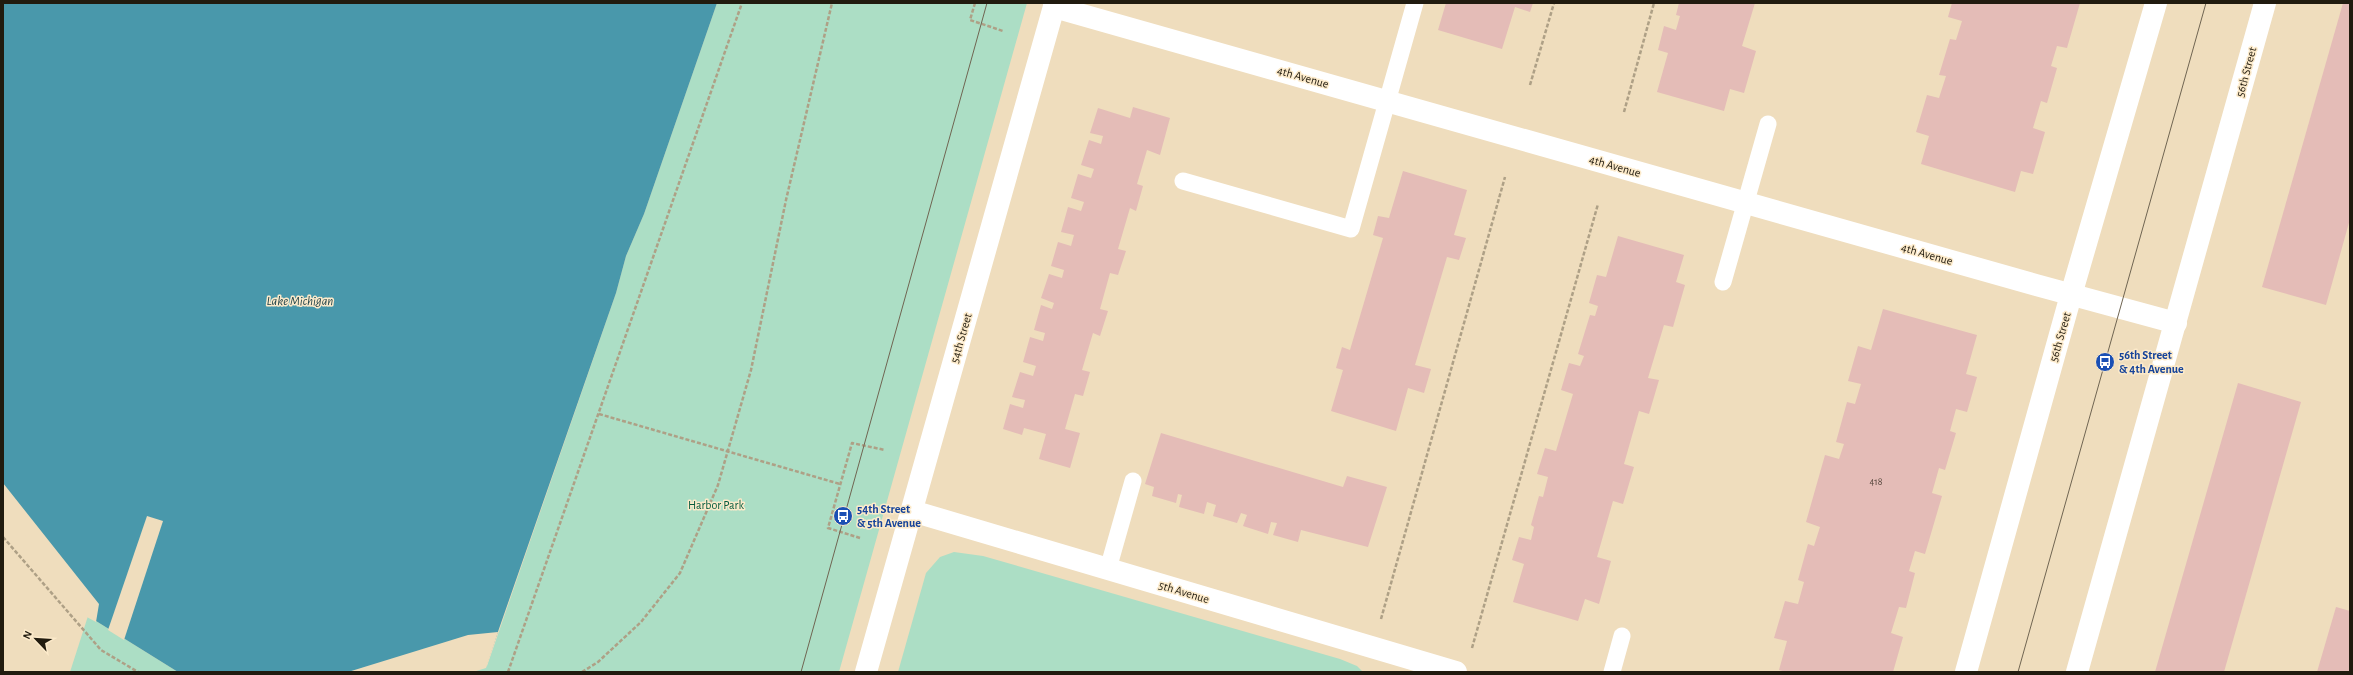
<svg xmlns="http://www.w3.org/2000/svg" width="2353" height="675" viewBox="0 0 2353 675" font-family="'Alegreya Sans',sans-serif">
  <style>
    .green { fill: #acdec5 }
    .water { fill: #4998ab }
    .pier { fill: #efddbd }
    .building { fill: #e4bcb7 }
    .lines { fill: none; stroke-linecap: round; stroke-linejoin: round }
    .path { stroke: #aea086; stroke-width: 2.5; stroke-dasharray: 4 2; stroke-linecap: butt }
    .lane { stroke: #fff; stroke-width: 17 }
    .street { stroke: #fff; stroke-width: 22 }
    .secondary { stroke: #fff; stroke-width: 22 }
    .tram { stroke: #706552; stroke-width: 1 }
    .labels { text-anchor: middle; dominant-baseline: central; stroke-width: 3; stroke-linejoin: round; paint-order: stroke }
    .number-label { font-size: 10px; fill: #524339 }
    .street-label { font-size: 12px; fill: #211b0f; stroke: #fceaca }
    .transit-label { font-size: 12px; font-weight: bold; fill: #164399; stroke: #fceaca; text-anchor: start }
    .park-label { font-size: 12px; fill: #045b3e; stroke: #fceaca }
    .water-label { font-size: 13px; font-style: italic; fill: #183d46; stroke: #fceaca }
  </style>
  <rect width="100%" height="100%" fill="#efddbd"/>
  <g class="green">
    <polygon points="717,3 1027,3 839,672 466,672 487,666 616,293 626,256 644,214"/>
    <polygon points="954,552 983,556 1340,659 1357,666 1363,672 898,672 926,573 940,557"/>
    <polygon points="88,616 178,672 70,672"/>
  </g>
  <polygon class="water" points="3,3 717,3 644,214 626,256 616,293 486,666 466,672 178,672 88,616 74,589 3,506"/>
  <g class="pier">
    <polygon points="3,483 99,604 96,622 85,616 72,590 3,509"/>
    <polygon points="147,516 163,521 124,640 108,630"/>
    <polygon points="498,632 486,668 473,672 348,672 468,635"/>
  </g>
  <g class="building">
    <polygon points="1446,3 1533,3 1530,12 1515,7 1502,49 1438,30"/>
    <polygon points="1679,3 1755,3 1742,46 1756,51 1744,93 1730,89 1724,111 1657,92 1668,53 1658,50 1664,26 1676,30 1680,16 1676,15"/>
    <polygon points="1952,3 2080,3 2067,48 2057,46 2051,66 2057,68 2047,103 2041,101 2033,128 2045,132 2033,174 2021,171 2015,192 1921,164 1929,136 1916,132 1927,95 1939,98 1946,76 1939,75 1950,39 1956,40 1962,21 1948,17"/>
    <polygon points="2343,3 2350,3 2350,219 2326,305 2262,287"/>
    <polygon points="1133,107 1170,118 1160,155 1147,150 1137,184 1143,186 1136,211 1130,208 1118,249 1126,251 1118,275 1110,273 1100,309 1108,311 1100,336 1093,333 1082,370 1090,372 1083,396 1075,394 1065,429 1080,433 1070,468 1039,459 1046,434 1024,428 1022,435 1003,429 1010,404 1023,408 1025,400 1012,397 1020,372 1033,376 1036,366 1023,362 1030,337 1043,341 1045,333 1034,330 1041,305 1052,309 1054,303 1041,298 1049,274 1062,278 1064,270 1051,266 1058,242 1071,246 1074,235 1061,232 1068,207 1081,211 1084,202 1071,198 1078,174 1091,178 1094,169 1081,165 1089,140 1101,144 1103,136 1090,133 1098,108 1130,118"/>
    <polygon points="1403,171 1467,190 1454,235 1466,238 1459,260 1447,257 1415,365 1431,369 1424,393 1408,388 1396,431 1331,411 1343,370 1336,368 1342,347 1350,350 1383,238 1373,235 1378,216 1389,218"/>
    <polygon points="1618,236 1684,255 1676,282 1685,285 1673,327 1664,325 1648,378 1659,380 1649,414 1639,411 1624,464 1634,467 1623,504 1613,501 1597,557 1611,561 1599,604 1585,599 1578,621 1513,602 1524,564 1512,560 1519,537 1531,540 1534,527 1531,525 1539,496 1543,497 1548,477 1537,474 1545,448 1556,451 1573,394 1561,390 1569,363 1580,366 1584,356 1578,354 1590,315 1595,316 1598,306 1589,303 1597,275 1606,277"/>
    <polygon points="1883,309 1977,335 1966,374 1977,377 1967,412 1956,409 1950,431 1956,433 1945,470 1939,468 1932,493 1942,496 1925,554 1915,551 1909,571 1915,573 1906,608 1899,607 1891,633 1903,637 1893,672 1786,672 1779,670 1787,641 1774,638 1785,601 1798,604 1804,582 1798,580 1808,544 1814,546 1820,527 1806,522 1825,455 1839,459 1844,444 1836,442 1847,402 1855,404 1861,384 1848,381 1858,346 1871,350"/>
    <polygon points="2238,383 2301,402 2224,672 2155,672"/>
    <polygon points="1161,433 1343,487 1347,476 1387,487 1368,547 1301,530 1298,542 1273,535 1277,523 1271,522 1268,534 1243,526 1247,515 1241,513 1237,523 1213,516 1216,505 1207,502 1204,514 1179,507 1182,495 1178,494 1176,503 1152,496 1154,487 1145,484"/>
    <polygon points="2336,607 2350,611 2350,672 2317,672"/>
  </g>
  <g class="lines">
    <g class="path">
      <polyline points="975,3 970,20 1003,31"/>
      <polyline points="1530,85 1554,3"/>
      <polyline points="1624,112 1654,3"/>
      <polyline points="599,414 840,484"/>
      <polyline points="3,537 101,650 138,672"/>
      <polyline points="860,538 828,528 852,443 885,450"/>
      <polyline points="1381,619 1505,177"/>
      <polyline points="1472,648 1598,204"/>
      <polyline points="508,672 742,3"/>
      <polyline points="582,672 598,662 641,622 680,573 718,485 751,370 786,200 832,3"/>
    </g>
    <g class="lane">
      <polyline points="1183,181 1351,229 1415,3"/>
      <polyline points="1723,282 1768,124"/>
      <polyline points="1108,569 1133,481"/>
      <polyline points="1612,672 1622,636"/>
    </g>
    <g class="street">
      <polyline points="1054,7 2036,285 2176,323"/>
      <polyline points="912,511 1456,672"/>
    </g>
    <g class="secondary">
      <polyline points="866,672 1055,3"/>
      <polyline points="1966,672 2071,295 2156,3"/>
      <polyline points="2077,672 2265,3"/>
    </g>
    <g class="tram">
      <polyline points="801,672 987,3"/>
      <polyline points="2018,672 2206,3"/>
    </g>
  </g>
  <defs>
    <symbol id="bus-disc" viewBox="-11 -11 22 22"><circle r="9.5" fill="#1a4fb4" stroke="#fceaca"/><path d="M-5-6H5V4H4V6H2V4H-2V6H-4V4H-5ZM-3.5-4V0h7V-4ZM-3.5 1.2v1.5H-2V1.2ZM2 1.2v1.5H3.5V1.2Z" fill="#fff"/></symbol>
  </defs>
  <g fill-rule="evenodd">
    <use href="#bus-disc" x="2094" y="351" width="22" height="22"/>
    <use href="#bus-disc" x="832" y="505" width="22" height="22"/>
  </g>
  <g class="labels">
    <g class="number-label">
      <text x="1876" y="482">418</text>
    </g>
    <g class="street-label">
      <text transform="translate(2246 72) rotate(-75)">56th Street</text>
      <text transform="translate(1303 77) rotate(16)">4th Avenue</text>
      <text transform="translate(1615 166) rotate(16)">4th Avenue</text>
      <text transform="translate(1927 254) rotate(16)">4th Avenue</text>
      <text transform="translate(2060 337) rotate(-74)">56th Street</text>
      <text transform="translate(961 338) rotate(-74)">54th Street</text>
      <text transform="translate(1184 592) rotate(17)">5th Avenue</text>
    </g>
    <g class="transit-label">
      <text x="2119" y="355">56th Street<tspan x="2119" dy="14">&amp; 4th Avenue</tspan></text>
      <text x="857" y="509">54th Street<tspan x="857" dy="14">&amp; 5th Avenue</tspan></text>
    </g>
    <g class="park-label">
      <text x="716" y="505">Harbor Park</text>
    </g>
    <g class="water-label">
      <text x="300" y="301">Lake Michigan</text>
    </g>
  </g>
  <rect width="2353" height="675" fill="none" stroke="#211b0f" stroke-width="8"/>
  <g transform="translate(36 639) rotate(295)" stroke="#fceaca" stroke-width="3" paint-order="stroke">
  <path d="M0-3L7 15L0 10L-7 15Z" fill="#211b0f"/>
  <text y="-6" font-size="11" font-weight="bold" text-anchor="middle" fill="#211b0f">N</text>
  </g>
</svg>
